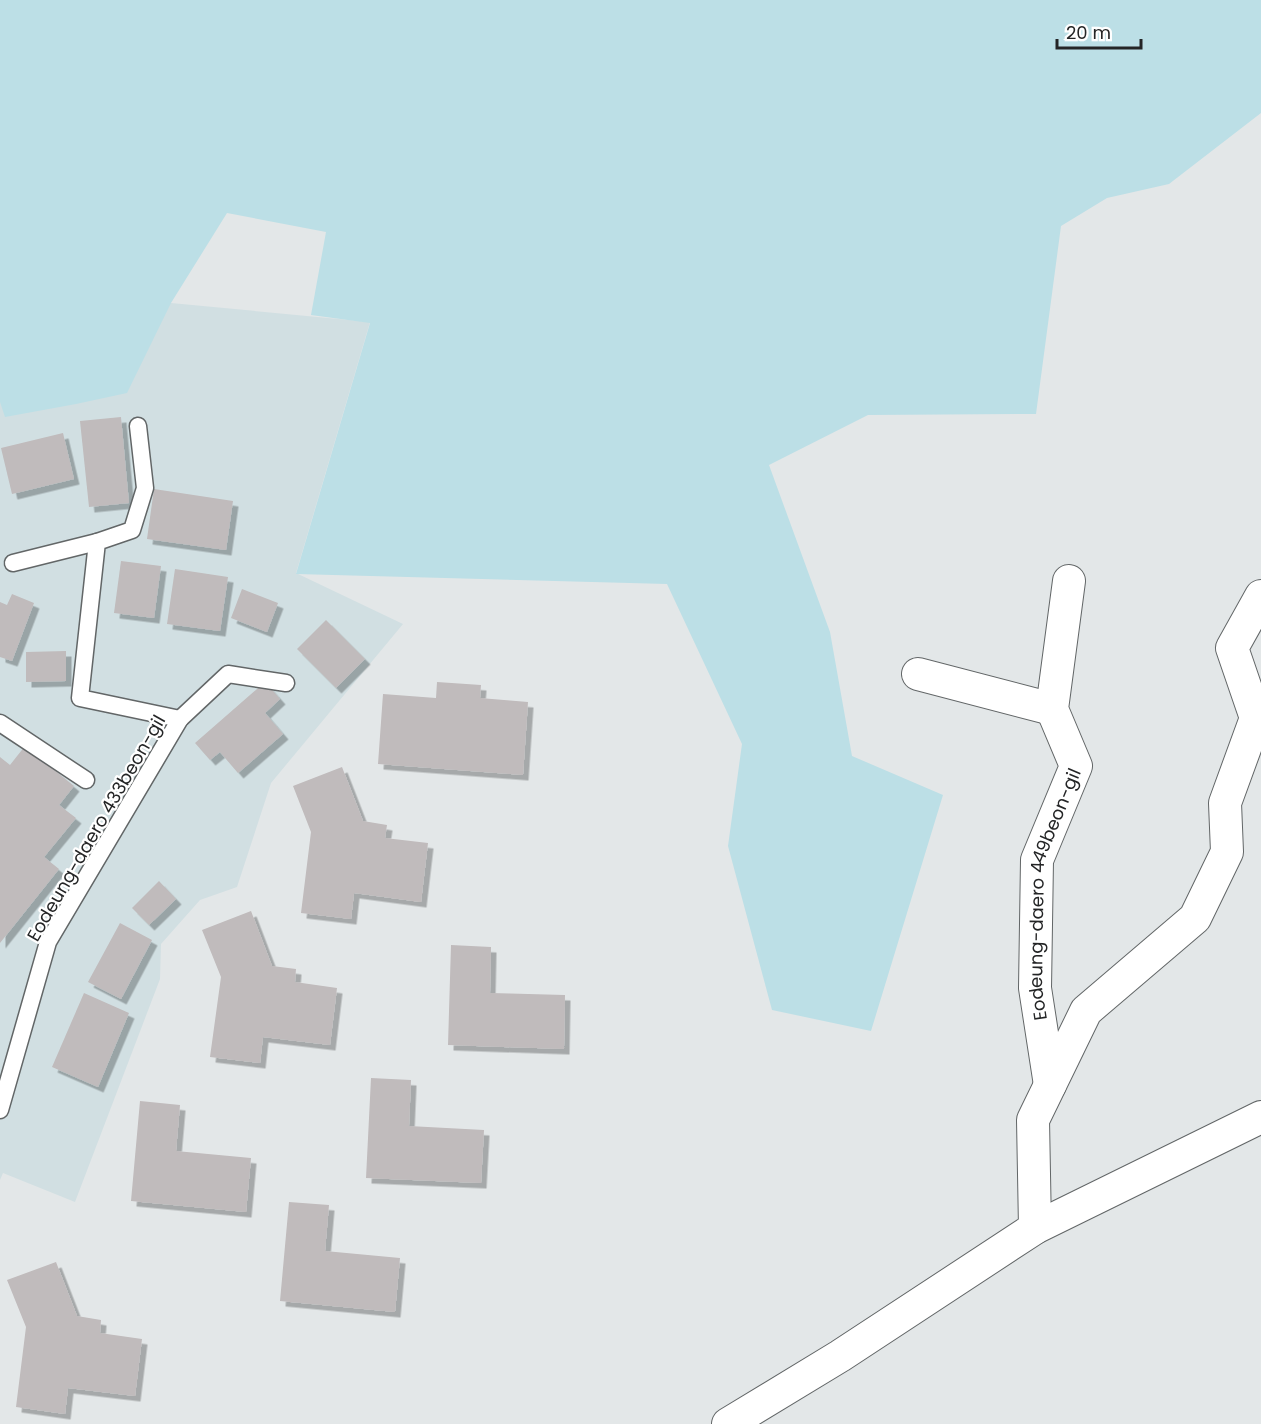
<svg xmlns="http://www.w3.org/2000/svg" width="1261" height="1424" viewBox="0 0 1261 1424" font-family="Poppins,sans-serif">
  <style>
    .built { fill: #d1dfe2 }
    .green { fill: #bcdfe6 }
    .building { fill: #c0bbbc; filter: url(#shadow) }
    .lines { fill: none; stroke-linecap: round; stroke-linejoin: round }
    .lane-casing { stroke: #626667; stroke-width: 19 }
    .street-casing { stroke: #626667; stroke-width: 34 }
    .lane { stroke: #fff; stroke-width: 16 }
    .street { stroke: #fff; stroke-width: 32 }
    .labels { text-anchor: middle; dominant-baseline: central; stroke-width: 4.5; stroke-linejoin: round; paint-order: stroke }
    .street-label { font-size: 18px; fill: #242526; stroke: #fff }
  </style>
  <defs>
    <filter id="shadow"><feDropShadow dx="5.5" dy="5.5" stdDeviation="0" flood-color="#0004"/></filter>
  </defs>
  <rect width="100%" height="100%" fill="#e3e7e8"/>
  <polygon class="built" points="0,229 171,303 370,322 296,573 403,624 271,783 237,887 200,900 161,944 160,979 75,1202 3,1173 0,1180"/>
  <polygon class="green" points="0,0 1261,0 1261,113 1169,184 1107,198 1061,226 1036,414 868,415 769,465 830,632 852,756 943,795 871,1031 772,1010 728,846 742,744 667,584 296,574 370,323 311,315 326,232 227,213 171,303 127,393 76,404 5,417 0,402"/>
  <g class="building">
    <polygon points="121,417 129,503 89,507 80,421"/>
    <polygon points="63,433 74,479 12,494 1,448"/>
    <polygon points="154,489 233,501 226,550 147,539"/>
    <polygon points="121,561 161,566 154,618 114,613"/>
    <polygon points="175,569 228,577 220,631 167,624"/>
    <polygon points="242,589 278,603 267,632 231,618"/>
    <polygon points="12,594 34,603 12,661 0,657 0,602 7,605"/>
    <polygon points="326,620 365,659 336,688 297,649"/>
    <polygon points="66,651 66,681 26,682 26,652"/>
    <polygon points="265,682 280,699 265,713 283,734 238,773 220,752 210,760 195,743"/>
    <polygon points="437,682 481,685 480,698 528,702 523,775 378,764 383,694 436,698"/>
    <polygon points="25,746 74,786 59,805 76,818 44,857 59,869 0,943 0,757 10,765"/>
    <polygon points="342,767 363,821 387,825 385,838 428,843 421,902 354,893 351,919 301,913 311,832 293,786"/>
    <polygon points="159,881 176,899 149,925 132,908"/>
    <polygon points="251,911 272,966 296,969 295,982 337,988 330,1045 263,1037 260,1063 210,1057 221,977 202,930"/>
    <polygon points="120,923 152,940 121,999 88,982"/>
    <polygon points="451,945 491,947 490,993 565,995 564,1049 448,1045"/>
    <polygon points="84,993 129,1013 98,1087 52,1067"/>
    <polygon points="371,1078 411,1080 409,1126 484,1130 481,1183 366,1178"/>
    <polygon points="140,1101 180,1105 176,1151 251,1158 246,1212 131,1201"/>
    <polygon points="289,1202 329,1205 325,1251 400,1258 395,1312 280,1301"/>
    <polygon points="56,1262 77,1316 101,1320 100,1333 142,1339 135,1396 68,1388 65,1414 16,1407 26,1327 7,1280"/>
  </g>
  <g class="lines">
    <defs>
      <g id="lane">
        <polyline points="138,426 145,488 132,530 97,542 80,698 180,719"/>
        <polyline points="13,563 97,542"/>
        <polyline points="0,723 86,780"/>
        <polyline points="0,1110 48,942 180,719 228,674 286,683"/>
      </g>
      <g id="street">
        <polyline points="918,674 1052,709"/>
        <path id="s1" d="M 1050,1085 L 1035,988 L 1037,860 L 1076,766 L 1052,709 L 1069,581"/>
        <polyline points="1035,1228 1033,1120 1086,1011 1195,918 1227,852 1225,803 1256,718 1232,648 1261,596"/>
        <polyline points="728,1424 840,1356 1035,1228 1261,1117"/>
      </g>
    </defs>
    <use href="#lane" class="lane-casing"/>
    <use href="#street" class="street-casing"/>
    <use href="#lane" class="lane"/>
    <use href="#street" class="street"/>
  </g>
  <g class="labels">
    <g class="street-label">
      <text transform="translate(96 828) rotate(-60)">Eodeung-daero 433beon-gil</text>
      <text stroke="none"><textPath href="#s1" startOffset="195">Eodeung-daero 449beon-gil</textPath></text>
    </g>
  </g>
  <path d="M1057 39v9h84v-9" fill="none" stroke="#242526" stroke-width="3"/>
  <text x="1066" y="39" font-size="18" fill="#242526" stroke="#ffffff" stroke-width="4.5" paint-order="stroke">20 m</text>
</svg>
